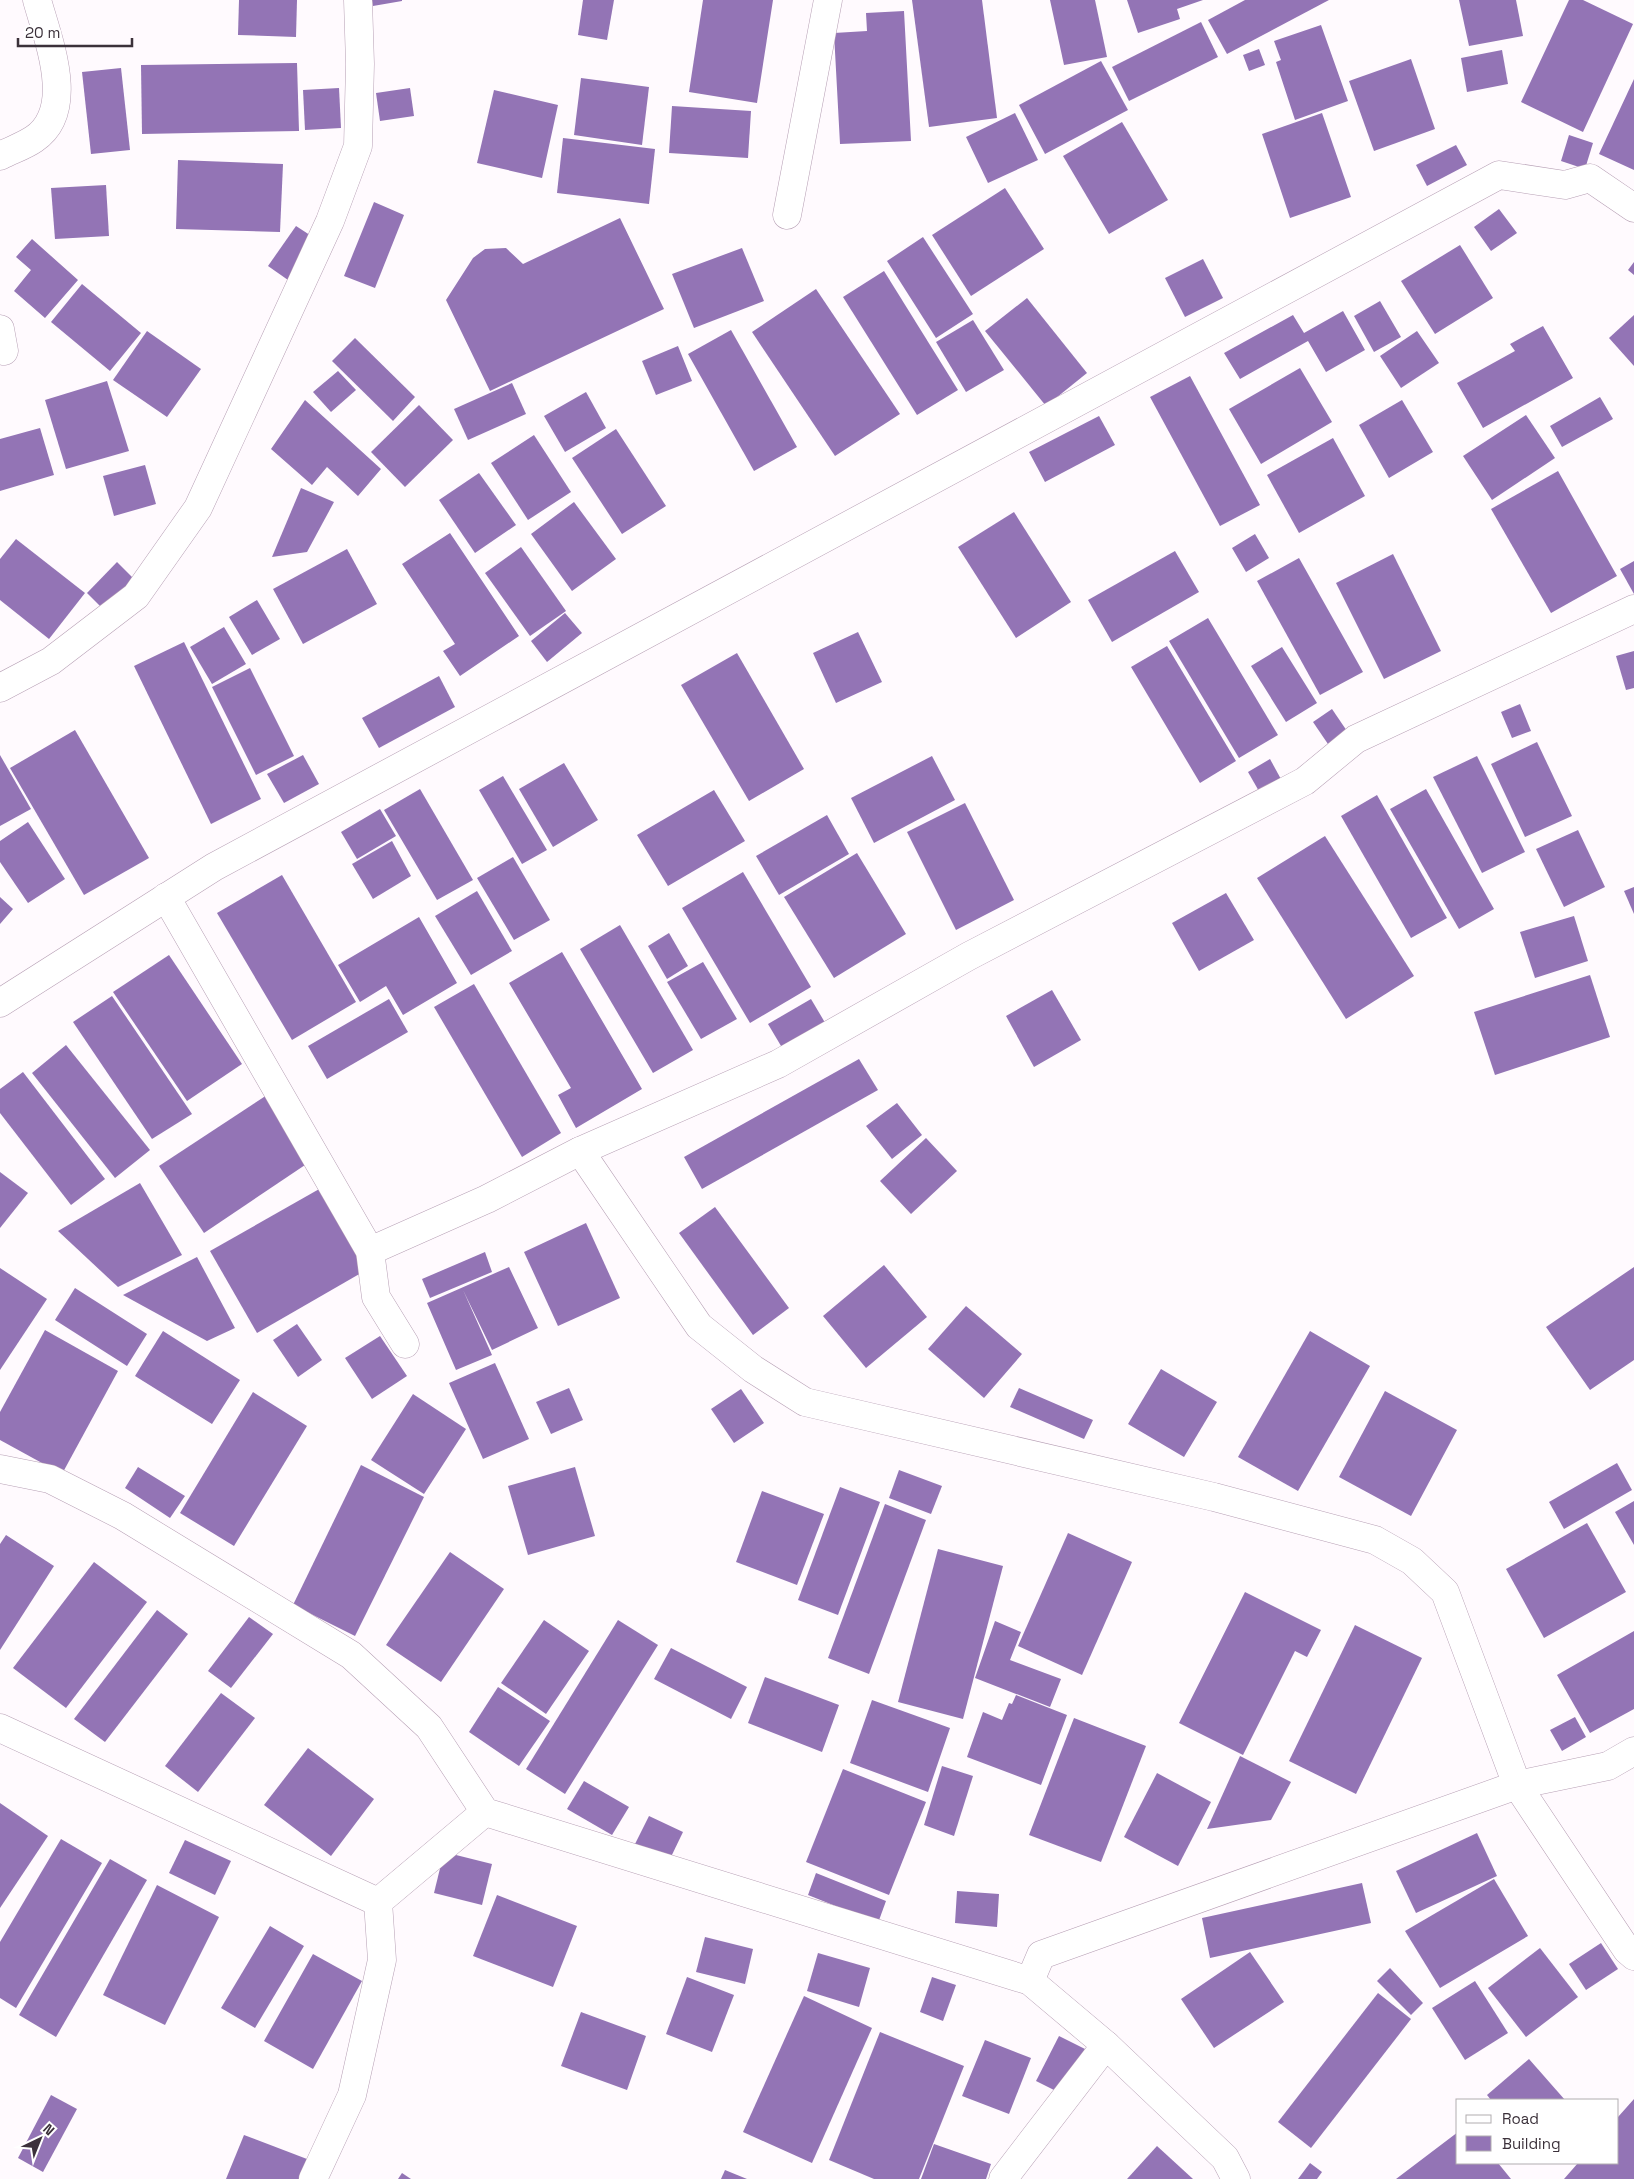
<svg xmlns="http://www.w3.org/2000/svg" width="1634" height="2179" viewBox="0 0 1634 2179" font-family="'Space Grotesk',sans-serif">
  <style>
    .building { fill: #9374b5 }
    .lines { fill: none; stroke-linecap: round; stroke-linejoin: round }
    .minor-casing { stroke: #b7a0b5; stroke-width: 29 }
    .minor { stroke: #fff; stroke-width: 28 }
  </style>
  <rect width="100%" height="100%" fill="#fffafe"/>
  <g class="building">
    <polygon points="239,0 297,0 296,37 238,35"/>
    <polygon points="372,0 402,0 402,1 373,6"/>
    <polygon points="583,0 614,0 607,40 578,35"/>
    <polygon points="703,0 773,0 757,103 689,92"/>
    <polygon points="912,0 982,0 997,118 929,127"/>
    <polygon points="1050,0 1095,0 1107,57 1064,65"/>
    <polygon points="1127,0 1203,0 1177,9 1180,19 1138,33"/>
    <polygon points="1245,0 1329,0 1227,54 1208,20"/>
    <polygon points="1459,0 1516,0 1523,36 1469,46"/>
    <polygon points="1569,0 1583,0 1633,24 1583,132 1521,102"/>
    <polygon points="904,11 911,141 840,144 834,33 867,31 866,13"/>
    <polygon points="1201,22 1218,57 1129,101 1112,67"/>
    <polygon points="1321,25 1348,101 1295,120 1276,62 1281,60 1274,41"/>
    <polygon points="1259,49 1265,65 1249,71 1243,55"/>
    <polygon points="1502,50 1508,84 1467,92 1461,58"/>
    <polygon points="1411,59 1435,129 1374,151 1349,81"/>
    <polygon points="1101,61 1128,110 1045,154 1019,105"/>
    <polygon points="297,63 299,131 142,134 141,65"/>
    <polygon points="121,68 130,150 91,154 82,72"/>
    <polygon points="581,78 649,87 642,145 574,135"/>
    <polygon points="1634,79 1634,170 1599,154"/>
    <polygon points="339,88 341,128 305,130 303,90"/>
    <polygon points="410,88 414,116 380,121 376,93"/>
    <polygon points="494,90 558,105 542,178 477,163"/>
    <polygon points="672,106 751,111 748,158 669,153"/>
    <polygon points="1015,113 1038,160 988,183 966,137"/>
    <polygon points="1322,113 1351,197 1290,218 1262,134"/>
    <polygon points="1122,122 1168,200 1109,234 1063,156"/>
    <polygon points="1569,135 1593,143 1585,169 1561,161"/>
    <polygon points="563,138 655,149 649,204 557,193"/>
    <polygon points="1456,145 1467,165 1427,186 1416,165"/>
    <polygon points="178,160 283,164 280,232 176,229"/>
    <polygon points="106,185 109,236 55,239 51,188"/>
    <polygon points="1005,188 1044,249 971,296 932,235"/>
    <polygon points="374,202 404,215 375,288 344,276"/>
    <polygon points="1499,209 1517,233 1491,251 1474,227"/>
    <polygon points="620,218 664,309 490,391 446,300 473,258 485,249 506,248 523,264"/>
    <polygon points="296,226 316,239 288,280 268,266"/>
    <polygon points="923,237 973,314 936,338 887,261"/>
    <polygon points="32,239 78,280 45,318 14,291 31,270 16,257"/>
    <polygon points="1460,245 1493,298 1435,334 1401,281"/>
    <polygon points="742,248 764,301 694,328 672,274"/>
    <polygon points="1203,259 1223,298 1185,317 1165,278"/>
    <polygon points="1634,262 1634,275 1628,270"/>
    <polygon points="884,271 958,390 917,415 843,297"/>
    <polygon points="82,284 141,333 110,371 51,322"/>
    <polygon points="816,289 900,414 835,456 752,332"/>
    <polygon points="1027,298 1087,373 1046,406 985,331"/>
    <polygon points="1380,301 1401,337 1374,352 1354,316"/>
    <polygon points="1343,311 1365,350 1326,372 1308,341 1240,379 1224,353 1293,315 1304,333"/>
    <polygon points="1634,315 1634,366 1609,338"/>
    <polygon points="973,320 1004,370 966,392 936,342"/>
    <polygon points="1543,326 1573,378 1483,428 1457,383 1515,351 1510,344"/>
    <polygon points="731,330 797,447 754,471 688,354"/>
    <polygon points="147,331 201,369 167,417 113,380"/>
    <polygon points="1417,331 1439,363 1401,388 1380,356"/>
    <polygon points="355,338 415,397 393,421 332,361"/>
    <polygon points="678,346 692,381 656,395 642,361"/>
    <polygon points="1300,368 1332,422 1261,464 1229,409"/>
    <polygon points="338,371 356,390 331,412 313,392"/>
    <polygon points="1190,376 1260,505 1220,526 1150,397"/>
    <polygon points="107,381 129,451 66,469 45,400"/>
    <polygon points="512,383 526,414 468,440 454,409"/>
    <polygon points="586,392 606,428 565,452 544,416"/>
    <polygon points="1600,397 1613,419 1562,447 1550,426"/>
    <polygon points="305,400 381,469 358,496 327,467 312,485 271,449"/>
    <polygon points="1402,400 1433,452 1389,478 1359,425"/>
    <polygon points="419,405 453,440 405,487 371,452"/>
    <polygon points="1526,415 1555,458 1492,500 1463,456"/>
    <polygon points="1099,416 1115,445 1045,482 1029,452"/>
    <polygon points="40,428 54,475 0,491 0,439"/>
    <polygon points="616,429 666,506 622,534 572,458"/>
    <polygon points="534,435 571,492 528,520 491,463"/>
    <polygon points="1333,438 1365,496 1299,533 1267,475"/>
    <polygon points="145,465 156,504 114,516 103,476"/>
    <polygon points="1558,471 1617,576 1551,613 1491,509"/>
    <polygon points="479,473 516,525 475,553 439,500"/>
    <polygon points="301,488 334,502 307,552 272,557"/>
    <polygon points="574,502 616,559 572,591 531,534"/>
    <polygon points="1014,512 1071,602 1016,638 958,547"/>
    <polygon points="450,533 519,636 460,676 443,651 455,644 402,564"/>
    <polygon points="1255,534 1269,558 1246,572 1232,548"/>
    <polygon points="16,539 85,593 49,639 0,600 0,559"/>
    <polygon points="521,547 566,611 530,636 485,573"/>
    <polygon points="347,549 377,604 303,644 273,589"/>
    <polygon points="1175,551 1199,592 1112,642 1088,600"/>
    <polygon points="1393,554 1441,651 1384,679 1336,583"/>
    <polygon points="1299,558 1363,672 1320,695 1257,581"/>
    <polygon points="1634,561 1634,594 1620,569"/>
    <polygon points="117,562 138,583 108,614 87,593"/>
    <polygon points="257,600 280,639 252,655 229,617"/>
    <polygon points="565,613 582,633 547,662 531,641"/>
    <polygon points="1208,618 1278,735 1239,758 1169,641"/>
    <polygon points="224,627 246,664 212,684 190,647"/>
    <polygon points="858,632 882,682 836,703 813,653"/>
    <polygon points="184,642 261,799 211,824 134,666"/>
    <polygon points="1167,646 1236,761 1200,783 1131,667"/>
    <polygon points="1282,647 1317,703 1286,722 1251,666"/>
    <polygon points="1634,651 1634,688 1626,690 1616,656"/>
    <polygon points="737,653 804,769 749,801 681,685"/>
    <polygon points="250,668 294,756 256,775 212,687"/>
    <polygon points="439,676 455,707 379,748 362,718"/>
    <polygon points="1520,704 1531,731 1512,738 1501,712"/>
    <polygon points="1332,709 1349,734 1330,747 1313,722"/>
    <polygon points="75,730 149,858 84,895 10,768"/>
    <polygon points="1537,742 1572,816 1525,837 1491,764"/>
    <polygon points="0,755 31,809 0,826"/>
    <polygon points="303,755 319,784 284,803 267,774"/>
    <polygon points="932,756 955,800 874,843 851,798"/>
    <polygon points="1477,756 1525,852 1482,873 1433,777"/>
    <polygon points="1270,759 1282,781 1260,793 1248,772"/>
    <polygon points="564,763 598,820 553,847 519,789"/>
    <polygon points="503,776 547,850 522,864 479,790"/>
    <polygon points="420,789 473,880 437,900 384,810"/>
    <polygon points="1426,789 1494,909 1459,929 1390,809"/>
    <polygon points="714,790 745,841 668,886 637,835"/>
    <polygon points="1377,795 1447,918 1411,938 1341,816"/>
    <polygon points="965,803 1014,900 956,930 907,832"/>
    <polygon points="380,809 396,836 357,859 341,832"/>
    <polygon points="827,815 849,854 779,895 756,856"/>
    <polygon points="28,822 65,879 28,903 0,862 0,841"/>
    <polygon points="1578,830 1605,887 1564,907 1536,849"/>
    <polygon points="1325,836 1414,976 1346,1019 1257,878"/>
    <polygon points="392,841 411,876 373,899 352,864"/>
    <polygon points="857,853 906,934 834,978 784,897"/>
    <polygon points="513,857 550,920 514,940 477,878"/>
    <polygon points="743,872 811,987 750,1023 682,908"/>
    <polygon points="282,875 356,1002 292,1040 217,913"/>
    <polygon points="1634,887 1634,914 1624,891"/>
    <polygon points="477,891 512,951 471,975 435,916"/>
    <polygon points="1226,893 1254,940 1199,971 1172,923"/>
    <polygon points="0,897 13,909 0,924"/>
    <polygon points="1574,916 1588,961 1535,978 1520,932"/>
    <polygon points="419,917 457,983 403,1015 386,986 360,1002 338,965"/>
    <polygon points="620,925 693,1050 653,1073 580,949"/>
    <polygon points="669,933 688,966 667,979 648,946"/>
    <polygon points="562,952 642,1089 576,1128 558,1095 571,1088 509,983"/>
    <polygon points="169,955 242,1064 187,1101 113,992"/>
    <polygon points="703,962 737,1019 701,1039 667,982"/>
    <polygon points="1590,975 1610,1037 1495,1075 1474,1012"/>
    <polygon points="474,984 561,1133 522,1157 434,1007"/>
    <polygon points="1052,990 1081,1040 1034,1067 1006,1016"/>
    <polygon points="112,996 192,1114 152,1139 73,1022"/>
    <polygon points="389,999 408,1032 327,1079 308,1046"/>
    <polygon points="811,999 827,1026 784,1051 768,1024"/>
    <polygon points="66,1045 150,1150 115,1178 32,1073"/>
    <polygon points="859,1059 878,1090 702,1189 684,1157"/>
    <polygon points="23,1072 105,1179 71,1205 0,1113 0,1089"/>
    <polygon points="267,1095 311,1161 204,1233 159,1166"/>
    <polygon points="897,1103 922,1135 892,1159 866,1126"/>
    <polygon points="926,1138 957,1171 911,1214 880,1181"/>
    <polygon points="0,1172 28,1193 0,1228"/>
    <polygon points="140,1183 182,1255 118,1287 58,1231"/>
    <polygon points="321,1188 368,1269 257,1333 210,1251"/>
    <polygon points="715,1207 789,1308 753,1335 679,1233"/>
    <polygon points="586,1223 620,1298 558,1326 524,1252"/>
    <polygon points="485,1252 492,1272 430,1298 422,1279"/>
    <polygon points="197,1257 235,1328 207,1341 123,1295"/>
    <polygon points="884,1265 927,1317 866,1368 823,1316"/>
    <polygon points="509,1267 538,1328 492,1350 463,1290 492,1355 456,1370 427,1303"/>
    <polygon points="1634,1267 1634,1360 1590,1390 1546,1327"/>
    <polygon points="0,1268 47,1299 0,1370"/>
    <polygon points="75,1288 147,1334 127,1366 55,1320"/>
    <polygon points="966,1306 1022,1354 984,1398 928,1349"/>
    <polygon points="297,1324 322,1360 298,1377 273,1340"/>
    <polygon points="45,1330 118,1371 62,1474 0,1440 0,1412"/>
    <polygon points="163,1331 240,1380 212,1424 135,1376"/>
    <polygon points="1310,1331 1370,1366 1298,1491 1238,1457"/>
    <polygon points="380,1336 407,1376 372,1399 345,1358"/>
    <polygon points="495,1363 529,1439 483,1459 449,1383"/>
    <polygon points="1161,1369 1217,1402 1184,1457 1128,1424"/>
    <polygon points="569,1388 583,1420 551,1434 536,1402"/>
    <polygon points="1019,1388 1093,1420 1084,1439 1010,1407"/>
    <polygon points="741,1389 764,1423 734,1443 711,1409"/>
    <polygon points="1385,1391 1457,1430 1411,1516 1339,1477"/>
    <polygon points="253,1392 307,1426 234,1546 180,1513"/>
    <polygon points="413,1394 466,1429 424,1494 371,1460"/>
    <polygon points="1617,1463 1632,1490 1564,1529 1549,1502"/>
    <polygon points="361,1465 424,1497 355,1636 293,1605"/>
    <polygon points="138,1467 185,1496 170,1518 125,1488"/>
    <polygon points="575,1467 595,1536 528,1555 508,1486"/>
    <polygon points="899,1470 942,1486 931,1514 889,1498"/>
    <polygon points="840,1487 880,1502 838,1615 798,1600"/>
    <polygon points="762,1491 824,1514 797,1585 736,1562"/>
    <polygon points="1634,1501 1634,1545 1615,1512"/>
    <polygon points="885,1504 926,1520 869,1674 828,1658"/>
    <polygon points="1587,1523 1626,1592 1544,1638 1506,1569"/>
    <polygon points="1068,1533 1132,1562 1082,1675 1018,1646"/>
    <polygon points="6,1535 54,1566 0,1650 0,1544"/>
    <polygon points="938,1549 1003,1566 963,1719 898,1702"/>
    <polygon points="450,1552 504,1589 441,1682 386,1645"/>
    <polygon points="94,1562 147,1602 66,1708 13,1668"/>
    <polygon points="1245,1592 1321,1630 1307,1657 1295,1651 1243,1755 1179,1723"/>
    <polygon points="157,1610 188,1634 105,1742 74,1719"/>
    <polygon points="249,1617 273,1634 231,1688 208,1671"/>
    <polygon points="544,1620 589,1651 546,1714 501,1683"/>
    <polygon points="618,1620 658,1645 565,1794 526,1769"/>
    <polygon points="995,1621 1021,1632 1010,1660 1061,1679 1050,1707 975,1678"/>
    <polygon points="1355,1625 1422,1658 1356,1794 1289,1761"/>
    <polygon points="1634,1631 1634,1709 1590,1733 1557,1675"/>
    <polygon points="671,1648 747,1687 731,1719 654,1679"/>
    <polygon points="765,1677 839,1705 822,1752 748,1723"/>
    <polygon points="498,1687 550,1721 519,1766 469,1732"/>
    <polygon points="221,1693 255,1718 198,1792 165,1766"/>
    <polygon points="1016,1695 1067,1715 1041,1785 967,1757 983,1712 1002,1720 1009,1703 1012,1704"/>
    <polygon points="872,1700 950,1728 928,1792 850,1763"/>
    <polygon points="1575,1717 1586,1737 1562,1751 1550,1730"/>
    <polygon points="1074,1718 1146,1746 1101,1862 1029,1835"/>
    <polygon points="308,1748 374,1799 331,1856 264,1805"/>
    <polygon points="1240,1756 1291,1782 1271,1820 1207,1829"/>
    <polygon points="942,1766 973,1776 954,1836 924,1825"/>
    <polygon points="843,1769 926,1802 889,1895 806,1862"/>
    <polygon points="1157,1773 1211,1802 1178,1866 1124,1837"/>
    <polygon points="584,1781 629,1807 612,1835 567,1809"/>
    <polygon points="0,1803 48,1836 0,1908"/>
    <polygon points="649,1816 683,1832 669,1861 635,1844"/>
    <polygon points="1477,1833 1497,1876 1416,1913 1396,1871"/>
    <polygon points="61,1839 102,1863 16,2008 0,1998 0,1942"/>
    <polygon points="185,1840 231,1861 215,1895 169,1873"/>
    <polygon points="444,1852 492,1864 482,1905 434,1893"/>
    <polygon points="110,1859 147,1880 56,2037 19,2015"/>
    <polygon points="816,1873 886,1901 878,1923 808,1895"/>
    <polygon points="1494,1879 1528,1936 1440,1988 1405,1931"/>
    <polygon points="1362,1883 1371,1923 1210,1958 1202,1918"/>
    <polygon points="157,1885 219,1917 165,2025 103,1995"/>
    <polygon points="957,1891 999,1894 997,1927 955,1923"/>
    <polygon points="497,1895 577,1926 553,1987 473,1956"/>
    <polygon points="270,1926 304,1946 255,2028 221,2008"/>
    <polygon points="705,1937 753,1949 745,1984 696,1972"/>
    <polygon points="1601,1943 1618,1969 1586,1990 1569,1964"/>
    <polygon points="1540,1948 1578,1997 1526,2037 1488,1988"/>
    <polygon points="1250,1952 1284,2002 1214,2048 1181,1999"/>
    <polygon points="818,1953 870,1968 859,2007 807,1991"/>
    <polygon points="313,1954 362,1981 313,2069 264,2041"/>
    <polygon points="1390,1968 1423,2003 1411,2015 1377,1981"/>
    <polygon points="687,1977 734,1995 712,2052 666,2034"/>
    <polygon points="932,1977 956,1985 943,2021 920,2012"/>
    <polygon points="1475,1981 1508,2033 1465,2060 1432,2008"/>
    <polygon points="1378,1993 1411,2019 1311,2148 1278,2122"/>
    <polygon points="804,1996 872,2028 812,2163 743,2132"/>
    <polygon points="581,2012 646,2036 627,2090 561,2066"/>
    <polygon points="880,2032 964,2066 919,2179 874,2179 829,2160"/>
    <polygon points="1059,2036 1085,2049 1062,2094 1036,2081"/>
    <polygon points="985,2040 1031,2058 1009,2114 962,2096"/>
    <polygon points="1529,2059 1565,2100 1491,2100 1487,2095"/>
    <polygon points="51,2095 77,2109 43,2172 18,2158"/>
    <polygon points="1634,2099 1634,2179 1564,2179 1578,2163 1618,2163 1618,2117"/>
    <polygon points="1458,2132 1458,2163 1498,2163 1511,2179 1396,2179"/>
    <polygon points="244,2135 307,2159 299,2179 226,2179"/>
    <polygon points="934,2144 991,2164 986,2179 921,2179"/>
    <polygon points="1157,2146 1193,2179 1127,2179"/>
    <polygon points="1310,2163 1322,2172 1317,2179 1298,2179"/>
    <polygon points="725,2170 747,2179 721,2179"/>
    <polygon points="402,2173 411,2179 398,2179"/>
  </g>
  <g class="lines">
    <defs>
      <g id="minor">
        <path d="M 0,156 C 11,150 24,146 34,139 C 77,110 48,40 37,0"/>
        <polyline points="787,215 828,0"/>
        <polyline points="0,329 4,351"/>
        <polyline points="0,688 51,661 136,596 198,508 330,221 358,146 360,64 358,0"/>
        <polyline points="166,897 370,1251 376,1297 405,1344"/>
        <polyline points="0,1003 214,867 1499,175 1565,185 1590,178 1634,208"/>
        <polyline points="580,1151 699,1326 753,1369 805,1402 1214,1497 1375,1540 1412,1561 1445,1592 1517,1785 1627,1950 1634,1956"/>
        <polyline points="370,1251 487,1199 580,1151 778,1064 969,956 1305,781 1356,739 1634,609"/>
        <polyline points="0,1469 50,1479 123,1516 351,1655 429,1727 485,1812 1030,1981 1106,2045 1225,2158 1236,2179"/>
        <polyline points="0,1728 378,1902"/>
        <polyline points="1030,1981 1041,1955 1517,1785 1608,1766 1634,1751"/>
        <polyline points="313,2179 352,2095 382,1960 378,1902 485,1812"/>
        <polyline points="1003,2179 1106,2045"/>
      </g>
    </defs>
    <use href="#minor" class="minor-casing"/>
    <use href="#minor" class="minor"/>
  </g>
  <rect x="1456" y="2099" width="162" height="65" fill="#ffffff" stroke="#b1adb0"/>
  <rect x="1466" y="2115" width="25" height="8" fill="#ffffff" stroke="#b1adb0"/>
  <text x="1502" y="2124" font-size="15" fill="#3b313a">Road</text>
  <rect x="1466" y="2136" width="25" height="15" fill="#9374b5" stroke="#b1adb0"/>
  <text x="1502" y="2149" font-size="15" fill="#3b313a">Building</text>
  <g transform="translate(40 2139) rotate(43)" stroke="#ffffff" stroke-width="4" paint-order="stroke">
  <path d="M0-4L9 19L0 12L-9 19Z" fill="#3b313a"/>
  <text y="-8" font-size="14" font-weight="bold" text-anchor="middle" fill="#3b313a">N</text>
  </g>
  <path d="M18 38v8h114v-8" fill="none" stroke="#3b313a" stroke-width="2.5"/>
  <text x="25" y="38" font-size="15" fill="#3b313a" stroke="#ffffff" stroke-width="4" paint-order="stroke">20 m</text>
</svg>
